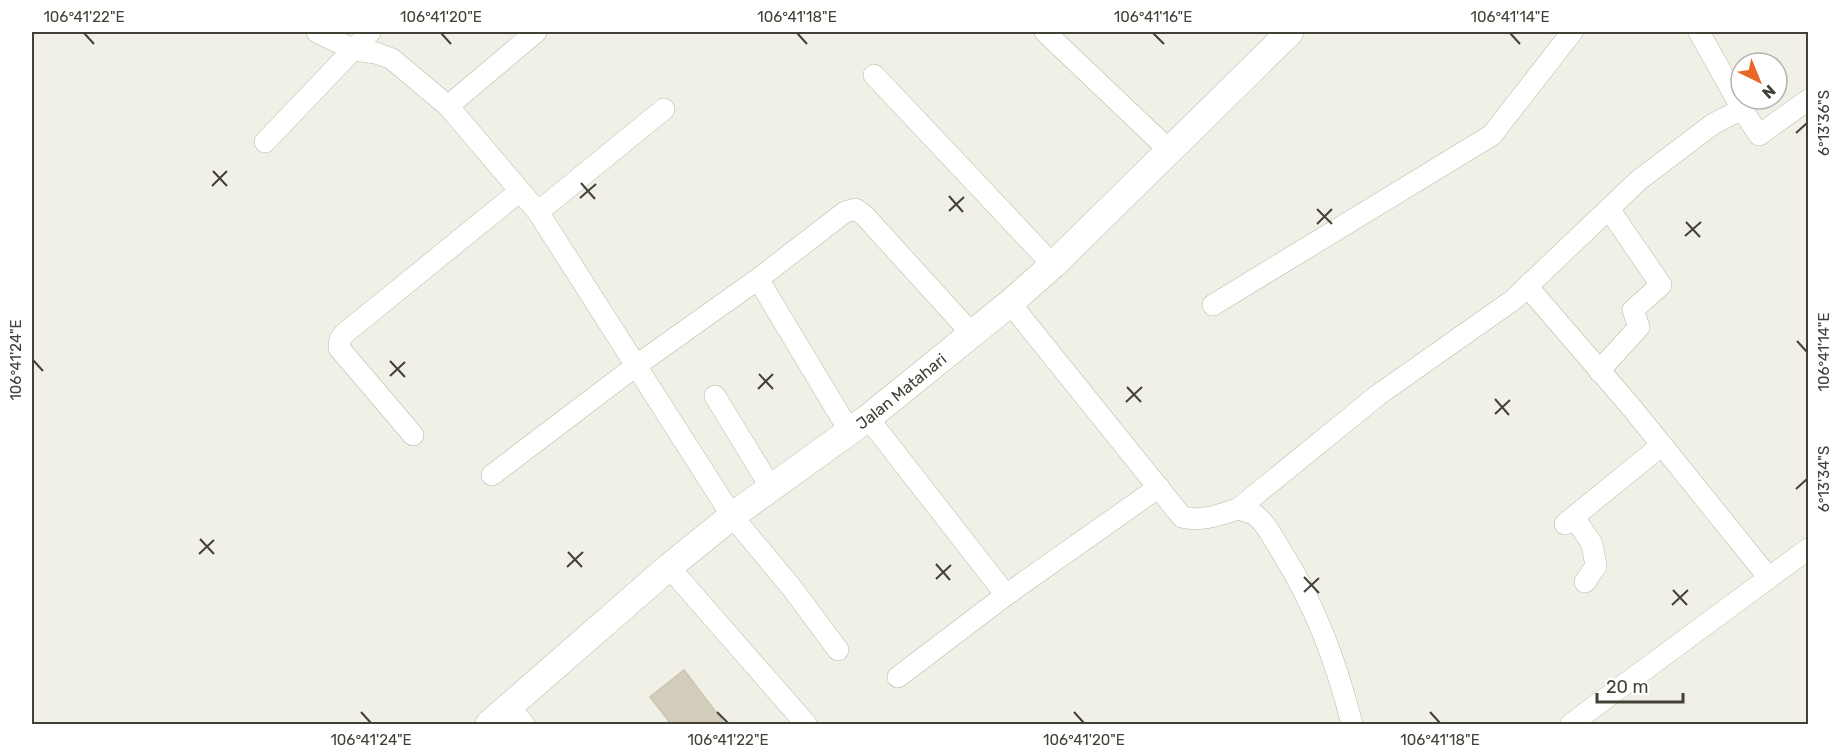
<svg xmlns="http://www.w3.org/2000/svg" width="1840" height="756" viewBox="0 0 1840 756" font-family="Rubik,sans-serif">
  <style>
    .building { fill: #d2cdbc; stroke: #ccc6b0; stroke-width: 1.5 }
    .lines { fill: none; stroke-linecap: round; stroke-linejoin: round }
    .minor-casing { stroke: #bcb9a9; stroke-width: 22 }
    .tertiary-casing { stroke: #bcb9a9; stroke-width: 28 }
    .minor { stroke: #fff; stroke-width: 21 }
    .tertiary { stroke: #fff; stroke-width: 27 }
    .ticks { fill: none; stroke: #434036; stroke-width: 2 }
    .labels { text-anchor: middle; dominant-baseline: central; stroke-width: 5; stroke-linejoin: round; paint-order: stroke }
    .street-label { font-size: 16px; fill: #434036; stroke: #fff }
    .neatline { fill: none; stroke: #434036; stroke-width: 2 }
    .ticks-label { font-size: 15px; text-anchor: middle; fill: #434036 }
  </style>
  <rect width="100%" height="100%" fill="#f1f0e6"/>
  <polygon class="building" points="684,670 725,724 671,724 650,697"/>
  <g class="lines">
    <defs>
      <g id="minor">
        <polyline points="317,32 354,50 376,53 392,59 448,106 538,212 732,516 792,588 838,650"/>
        <polyline points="1045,32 1170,151"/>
        <polyline points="1699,32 1742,109 1759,135 1808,100"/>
        <polyline points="874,75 1053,265"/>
        <polyline points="448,106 536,32"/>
        <polyline points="265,142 370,32"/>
        <polyline points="538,212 664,109"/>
        <polyline points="758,279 850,432"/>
        <polyline points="1527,286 1632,408 1769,578"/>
        <path d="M 1010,303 L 1182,517 C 1202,522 1219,515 1238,509 L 1378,395 L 1513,300 L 1639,180 L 1713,124 L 1742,109"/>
        <polyline points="1213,305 1492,135 1572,32"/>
        <polyline points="1599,371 1639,327 1633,310 1661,285 1609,209"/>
        <polyline points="715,396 771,488"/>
        <polyline points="868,418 1006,595"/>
        <polyline points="413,435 339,348 340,339 345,333 520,191"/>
        <polyline points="492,475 637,365 758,279 845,212 855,209 864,215 972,334"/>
        <path d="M 1238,509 C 1243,511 1250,512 1255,515 C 1266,523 1273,538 1280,549 C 1315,605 1336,661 1352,724"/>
        <polyline points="1574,517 1592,544 1596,566 1585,582"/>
        <polyline points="1565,524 1662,445"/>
        <polyline points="669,567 806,724"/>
        <polyline points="898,677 1006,595 1159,487"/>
        <polyline points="509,708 524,724"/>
        <polyline points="1571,724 1808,549"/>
      </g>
      <g id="tertiary">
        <path id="s1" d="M 489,724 L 669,567 L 732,516 L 868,418 L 1010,303 L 1053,265 L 1290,32"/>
      </g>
    </defs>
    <use href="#minor" class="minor-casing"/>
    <use href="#tertiary" class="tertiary-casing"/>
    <use href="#minor" class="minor"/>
    <use href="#tertiary" class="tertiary"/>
  </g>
  <path class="ticks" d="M 84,33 L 94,44M 441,33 L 451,44M 797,33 L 807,44M 1153,33 L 1164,44M 1510,33 L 1520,44M 1796,133 L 1807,123M 213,171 L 227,186M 581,183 L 595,199M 212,186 L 227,171M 949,196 L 963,212M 580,198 L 596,184M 1317,209 L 1332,224M 949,211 L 964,197M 1686,222 L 1700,237M 1317,224 L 1332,209M 1685,236 L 1701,222M 1797,341 L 1807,352M 33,360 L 43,371M 390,361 L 405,377M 759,374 L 773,389M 390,376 L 405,362M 1127,387 L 1141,402M 758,389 L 773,374M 1495,399 L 1509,415M 1126,402 L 1142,387M 1495,414 L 1510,400M 1796,489 L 1807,479M 200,539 L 214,554M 568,552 L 582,567M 199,554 L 214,540M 936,564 L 950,580M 567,567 L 583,552M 1304,577 L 1319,593M 936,579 L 951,565M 1673,590 L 1687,605M 1304,592 L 1319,578M 1672,605 L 1688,590M 361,712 L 371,723M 717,712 L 728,723M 1074,712 L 1084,723M 1430,712 L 1440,723"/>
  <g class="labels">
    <g class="street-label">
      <text stroke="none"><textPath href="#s1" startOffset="530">Jalan Matahari</textPath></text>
    </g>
  </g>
  <rect width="1840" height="756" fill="none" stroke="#ffffff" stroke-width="66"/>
  <g transform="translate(1759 81) rotate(137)"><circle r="28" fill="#ffffff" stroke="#b4b3af" stroke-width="1.5"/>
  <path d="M0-4.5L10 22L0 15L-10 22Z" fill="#e86626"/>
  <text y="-9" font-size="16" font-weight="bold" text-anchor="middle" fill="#434036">N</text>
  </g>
  <path d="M1597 693v9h86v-9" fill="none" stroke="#434036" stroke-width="3"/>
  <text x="1606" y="693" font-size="18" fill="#434036" stroke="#ffffff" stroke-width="4.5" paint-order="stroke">20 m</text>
  <rect x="33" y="33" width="1774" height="690" class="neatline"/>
  <g class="ticks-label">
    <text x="84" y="22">106°41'22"E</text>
    <text x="441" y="22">106°41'20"E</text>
    <text x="797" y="22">106°41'18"E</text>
    <text x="1153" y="22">106°41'16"E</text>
    <text x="1510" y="22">106°41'14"E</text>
    <text transform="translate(1824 123) rotate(-90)" y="5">6°13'36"S</text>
    <text transform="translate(1824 352) rotate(-90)" y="5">106°41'14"E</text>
    <text transform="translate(16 360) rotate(-90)" y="5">106°41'24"E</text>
    <text transform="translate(1824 479) rotate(-90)" y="5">6°13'34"S</text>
    <text x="371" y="745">106°41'24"E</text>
    <text x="728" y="745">106°41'22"E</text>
    <text x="1084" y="745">106°41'20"E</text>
    <text x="1440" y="745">106°41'18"E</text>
  </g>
</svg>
